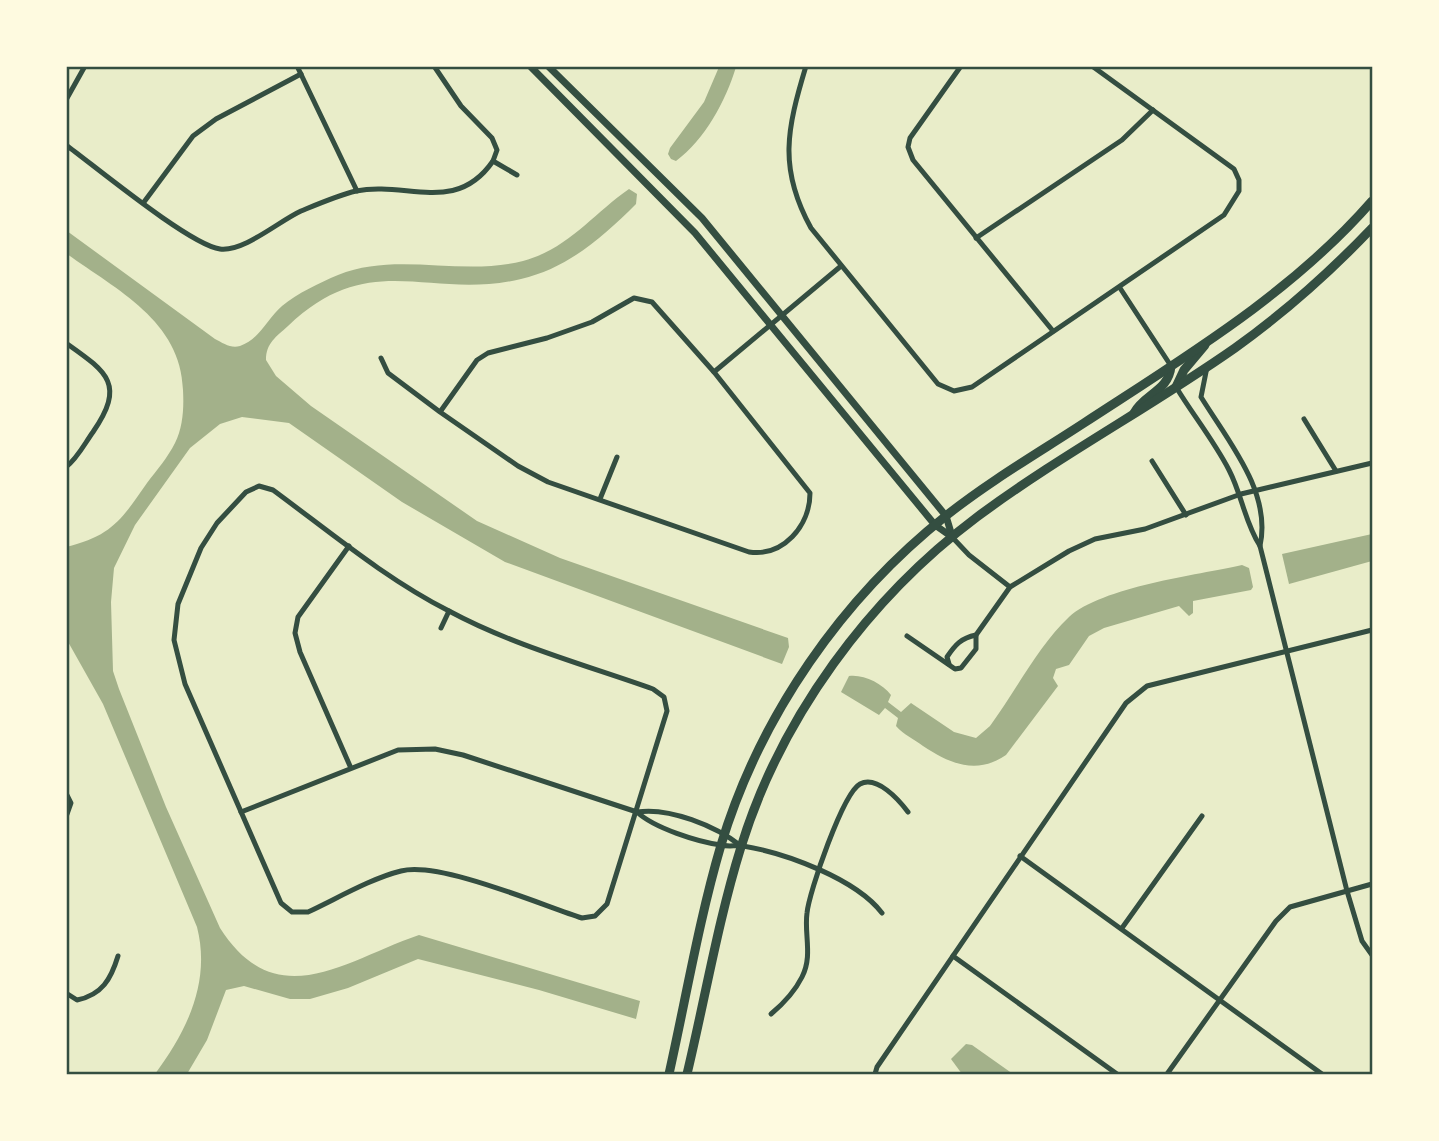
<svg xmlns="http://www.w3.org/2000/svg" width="1439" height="1141" viewBox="0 0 1439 1141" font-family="'DejaVu Sans',sans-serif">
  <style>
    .water { fill: #a3b18a }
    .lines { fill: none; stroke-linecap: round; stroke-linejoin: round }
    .minor { stroke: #344e41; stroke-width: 5 }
    .tertiary { stroke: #344e41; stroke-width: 7 }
    .primary { stroke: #344e41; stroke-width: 9 }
    .neatline { fill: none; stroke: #344e41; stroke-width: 2.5 }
  </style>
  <rect width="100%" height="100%" fill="#e9edc9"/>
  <g class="water">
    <path d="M 719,67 L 736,67 C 726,100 705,140 676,161 L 671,159 L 668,154 L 670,148 L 704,102 Z"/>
    <path d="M 629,189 L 637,194 L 636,204 C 603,237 568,268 521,279 C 428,301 371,247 288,326 C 276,337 266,343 266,360 L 276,376 L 311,406 L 477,521 L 560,558 L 788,638 L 789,647 L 782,664 L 505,562 L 402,502 L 289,423 L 242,417 L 220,424 L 190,448 L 135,525 L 114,568 L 111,602 L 113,671 L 119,689 L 166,807 L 220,928 C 277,1017 345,960 419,935 L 640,1001 L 636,1019 L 539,990 L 418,959 L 348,988 L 310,999 L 290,999 L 244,986 L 226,990 L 207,1040 L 187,1074 L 155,1074 C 187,1031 211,982 197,927 L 103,704 L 67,640 L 66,547 C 112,536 122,519 147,483 C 157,470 168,457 175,443 C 183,427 184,408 183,390 C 181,321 117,290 67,254 L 67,231 L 215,339 C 223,343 231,349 240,346 C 259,340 268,318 282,306 C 298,293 319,283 338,275 C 397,251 461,277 523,261 C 568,249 593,214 629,189 Z"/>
    <polygon points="1372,534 1372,561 1289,584 1282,554"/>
    <path d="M 1242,565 L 1249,568 L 1253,587 L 1251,590 L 1193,601 L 1193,613 L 1189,616 L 1179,606 L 1104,628 L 1089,636 L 1069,665 L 1056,669 L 1053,678 L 1058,686 L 1006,755 C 977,775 950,764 923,746 C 914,739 904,735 896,726 L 898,718 L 885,708 L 879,715 L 841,692 L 849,676 C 863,674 882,683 891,695 L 888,702 L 901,712 L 911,703 L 954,732 L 976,738 L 990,726 C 1015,692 1039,645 1069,617 C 1102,587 1197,575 1242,565 Z"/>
    <polygon points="966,1044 972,1045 1013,1074 962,1074 951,1059"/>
  </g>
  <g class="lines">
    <g class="minor">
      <polyline points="297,66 357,191"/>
      <polyline points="434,66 461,106 492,138 497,150 493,161 517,175"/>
      <path d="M 806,66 C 787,129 778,168 811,228 L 938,384 L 954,391 L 972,387 L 1224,215 L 1239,191 L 1239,180 L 1234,169 L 1092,66"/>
      <polyline points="961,66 910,138 908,147 913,160 1053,331"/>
      <polyline points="66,100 85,66"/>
      <path d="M 66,145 C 96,167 190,245 220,249 C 244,252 279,221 301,211 C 318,204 339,195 356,191 C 407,181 456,215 493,161"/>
      <polyline points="144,202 193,136 216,119 301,74"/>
      <polyline points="976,238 1122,140 1153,110"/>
      <polyline points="1120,288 1171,366"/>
      <path d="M 66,343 C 107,372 126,384 93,432 C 85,443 77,459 66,467"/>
      <path d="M 381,358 L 388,373 L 440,412 L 518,466 L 548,482 L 749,552 C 783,557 810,526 810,493 L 714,372 L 652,302 L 634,298 L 592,322 L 547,338 L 488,353 L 477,360 L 440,412"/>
      <path d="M 1207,367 L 1201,397 C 1228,441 1272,492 1260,546"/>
      <polyline points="714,372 841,266"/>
      <path d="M 1176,387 C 1193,415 1214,441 1229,470 C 1242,495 1245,523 1260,546 L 1347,891 L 1362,941 L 1372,955"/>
      <polyline points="1304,419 1336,471"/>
      <polyline points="1152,461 1186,515"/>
      <path d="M 259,486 L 273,490 C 330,532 386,579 449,611 C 512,645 585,665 653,689 L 664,697 L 667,711 L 607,904 L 595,916 L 582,918 C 541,905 440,861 401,871 C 372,878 336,899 308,912 L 292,912 L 281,903 L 185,684 L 174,640 L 178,604 L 201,548 L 217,523 L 246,492 Z"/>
      <polyline points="600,499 617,457"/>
      <polyline points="952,537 969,555 1010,587"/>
      <polyline points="349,546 298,617 295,633 300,652 350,766"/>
      <polyline points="441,628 449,611"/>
      <polyline points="907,636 955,669 961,668 976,649 976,635 1010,587 1069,551 1095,539 1145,529 1241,494 1372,463"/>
      <path d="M 949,664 L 947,657 C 955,645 961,638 976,635"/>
      <polyline points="66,793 71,803 66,817"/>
      <path d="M 241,812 L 398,750 L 435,749 L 463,755 L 637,812 C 669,807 716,826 741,846"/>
      <path d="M 637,812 C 654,828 698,842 721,845 C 728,847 736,845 743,846 C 786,853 856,879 882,913"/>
      <polyline points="1020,856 1322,1074"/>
      <polyline points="1122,928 1202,816"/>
      <polyline points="953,956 1117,1074"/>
      <path d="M 66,993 L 77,1000 C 102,995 111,979 118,956"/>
      <path d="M 771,1014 C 783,1004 795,991 802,977 C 813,956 804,934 807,913 C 809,892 843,793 860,784 C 877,775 899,800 908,812"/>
      <polyline points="875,1074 877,1067 1126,703 1147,686 1372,630"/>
      <polyline points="1167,1074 1276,921 1290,907 1372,884"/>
    </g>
    <g class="tertiary">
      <polyline points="530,66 695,233 935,525 952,537"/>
      <polyline points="548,66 702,218 946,516 952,536"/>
    </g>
    <g class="primary">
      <polyline points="1176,387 1184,370 1205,345"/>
      <path d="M 1134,413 C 1144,394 1169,391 1171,366"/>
      <path d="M 669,1074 C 686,998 699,920 721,845 C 760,716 842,598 947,515 C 990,481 1038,453 1084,423 C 1185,357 1292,293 1372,201"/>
      <path d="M 687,1074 C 705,999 718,921 741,847 C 781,717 869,598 977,517 C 1059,456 1151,407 1235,348 C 1284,313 1330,272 1372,228"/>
    </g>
  </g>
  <rect width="1439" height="1141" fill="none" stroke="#fefae0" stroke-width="136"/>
  <rect x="68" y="68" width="1303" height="1005" class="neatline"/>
</svg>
